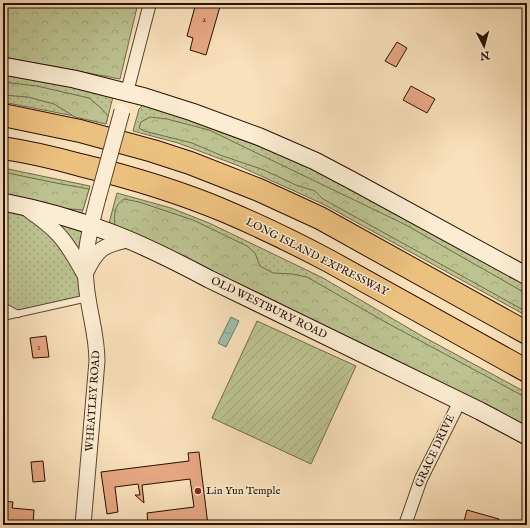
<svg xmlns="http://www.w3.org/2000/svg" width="530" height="528" viewBox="0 0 530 528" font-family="'IM FELL English',serif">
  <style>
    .grass { fill: url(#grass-dots); stroke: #726a48 }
    .forest { fill: url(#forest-crowns); stroke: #726a48 }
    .garden { fill: url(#garden-furrows); stroke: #726a48 }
    .water { fill: url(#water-ripples); stroke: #6f7867 }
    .building { fill: #e7a884; stroke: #281000 }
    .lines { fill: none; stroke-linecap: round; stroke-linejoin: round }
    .service-casing { stroke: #5c442f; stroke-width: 8 }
    .minor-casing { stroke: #5c442f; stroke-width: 14 }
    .tertiary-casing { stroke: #5c442f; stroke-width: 17 }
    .secondary-casing { stroke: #281000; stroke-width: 19 }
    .motorway-casing { stroke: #281000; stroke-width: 24 }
    .service { stroke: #fbecd3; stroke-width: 6 }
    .minor { stroke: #fbecd3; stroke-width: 12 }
    .tertiary { stroke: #fbecd3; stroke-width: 15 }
    .secondary { stroke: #fbecd3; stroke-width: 17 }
    .motorway { stroke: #ecc07e; stroke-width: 22 }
    .tertiary-bridge-casing { stroke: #5c442f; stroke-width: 17; stroke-linecap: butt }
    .tertiary-bridge { stroke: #fbecd3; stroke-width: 15 }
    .poi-dot { fill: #8f2418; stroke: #fbecd3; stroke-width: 1.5 }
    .labels { text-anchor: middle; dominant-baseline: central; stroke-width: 3; stroke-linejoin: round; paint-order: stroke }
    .number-label { font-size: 9px; fill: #583621 }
    .street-label { font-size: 11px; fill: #281000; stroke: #fbecd3 }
    .poi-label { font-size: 11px; fill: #281000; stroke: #fbecd3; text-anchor: start }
  </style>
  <defs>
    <pattern id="grass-dots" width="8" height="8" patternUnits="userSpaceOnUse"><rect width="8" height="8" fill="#bcc391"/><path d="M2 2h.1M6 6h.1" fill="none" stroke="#a2a67b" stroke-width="1.8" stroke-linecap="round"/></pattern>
    <pattern id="forest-crowns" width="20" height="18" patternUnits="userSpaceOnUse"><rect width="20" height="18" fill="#bcc391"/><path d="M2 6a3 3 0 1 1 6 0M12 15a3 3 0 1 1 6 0" fill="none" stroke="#a2a67b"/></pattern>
    <pattern id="garden-furrows" width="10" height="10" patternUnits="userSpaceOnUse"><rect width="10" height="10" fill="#bcc391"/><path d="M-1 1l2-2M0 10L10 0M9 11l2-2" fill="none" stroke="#a2a67b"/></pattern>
    <pattern id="water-ripples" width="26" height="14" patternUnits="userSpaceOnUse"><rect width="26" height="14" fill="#9ebeab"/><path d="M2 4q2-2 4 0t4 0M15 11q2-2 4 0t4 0" fill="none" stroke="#88a291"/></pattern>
  </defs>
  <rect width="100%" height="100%" fill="#f9e1bb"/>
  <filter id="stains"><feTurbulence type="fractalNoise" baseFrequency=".005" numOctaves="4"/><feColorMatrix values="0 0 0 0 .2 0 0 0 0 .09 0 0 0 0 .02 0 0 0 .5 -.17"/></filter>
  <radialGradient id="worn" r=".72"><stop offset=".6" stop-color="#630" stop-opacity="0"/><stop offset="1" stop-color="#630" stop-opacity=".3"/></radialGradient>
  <g class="grass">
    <polygon points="3,74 59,83 113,97 106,124 74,116 3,102"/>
    <polygon points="143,105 221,129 308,166 527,284 527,316 323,204 239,166 178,143 133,131 139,109"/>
    <polygon points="3,168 90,186 81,216 3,196"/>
    <polygon points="117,193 171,208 209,223 323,278 422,336 527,393 527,430 108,227"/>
    <polygon points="3,202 91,225 88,298 3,317"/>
  </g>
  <g class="forest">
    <polygon points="3,3 138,3 120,79 3,57"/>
    <polygon points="3,82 37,86 89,98 101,108 108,116 106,124 75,117 54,104 28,97 3,95"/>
    <polygon points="150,117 167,119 209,130 406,225 527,294 527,312 323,199 315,191 296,185 264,170 220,155 192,143 144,131 139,128 141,122"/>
    <polygon points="3,172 56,183 89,189 83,210 59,208 3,193"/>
    <path d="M 124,199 L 139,202 L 193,220 L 247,246 L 255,253 L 260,266 L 273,273 L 292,274 L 307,277 L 387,323 L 527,398 L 527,428 L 501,413 L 380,352 L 126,232 L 115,225 C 114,214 114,206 124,199 Z"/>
  </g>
  <polygon class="garden" points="257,321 356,366 311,464 212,418"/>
  <polygon class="water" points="231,317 239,321 226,347 218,343"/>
  <g class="building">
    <polygon points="196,3 221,3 206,55 190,50 193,38 187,36"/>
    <polygon points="520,3 527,3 527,7 521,7"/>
    <polygon points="397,42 407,48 396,67 385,61"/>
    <polygon points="411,86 435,99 427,113 403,100"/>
    <polygon points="46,336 49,357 33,358 30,338"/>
    <polygon points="199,452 208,525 148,525 147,513 194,507 190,479 142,485 144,503 135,495 140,495 138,484 115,487 118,512 107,514 101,472 189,461 188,453"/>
    <polygon points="43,461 45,481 33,482 31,462"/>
    <polygon points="3,501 13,502 12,508 34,510 33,525 15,525 15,521 3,520"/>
    <polygon points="467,510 499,519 497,525 463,525"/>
  </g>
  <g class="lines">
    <defs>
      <g id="service">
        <polyline points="3,306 18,314"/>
        <polyline points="3,317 88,298"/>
      </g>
      <g id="minor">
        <polyline points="127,92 150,3"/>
        <polyline points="405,525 421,479 460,401"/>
      </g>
      <g id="tertiary">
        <path d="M 26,208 C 37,216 48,223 57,233 C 69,245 77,261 85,275"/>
        <path d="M 86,272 C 97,249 103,245 128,240"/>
        <path d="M 83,525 L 97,361 C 97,333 88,310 86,282 C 83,254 91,225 98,198"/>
      </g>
      <g id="secondary">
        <polyline points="3,66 74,79 145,97 192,112 260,137 315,161 351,180 527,276"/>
        <path d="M 3,202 C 39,209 75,219 109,232 C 144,245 177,262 209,279 L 480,411 L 527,436"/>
      </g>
      <g id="motorway">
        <polyline points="3,115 80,131 153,151 190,163 259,190 320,218 527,333"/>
        <path d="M 3,148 C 29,152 55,158 80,165 C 130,177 180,192 227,212 C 262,227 295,243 329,261 L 527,371"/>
      </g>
    </defs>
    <use href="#service" class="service-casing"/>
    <use href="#minor" class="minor-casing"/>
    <use href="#tertiary" class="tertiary-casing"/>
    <use href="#secondary" class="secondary-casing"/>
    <use href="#motorway" class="motorway-casing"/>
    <use href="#service" class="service"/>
    <use href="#minor" class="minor"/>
    <use href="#tertiary" class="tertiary"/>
    <use href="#secondary" class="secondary"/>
    <use href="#motorway" class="motorway"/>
    <defs>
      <polyline id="tertiary-bridge" points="98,198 122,111"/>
    </defs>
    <use href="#tertiary-bridge" class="tertiary-bridge-casing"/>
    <use href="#tertiary-bridge" class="tertiary-bridge"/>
  </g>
  <circle class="poi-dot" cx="198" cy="491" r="4"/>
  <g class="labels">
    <g class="number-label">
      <text x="204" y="19">2</text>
      <text x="39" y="347">1</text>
    </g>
    <g class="street-label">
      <text transform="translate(317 257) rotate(27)">LONG ISLAND EXPRESSWAY</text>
      <text transform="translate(269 308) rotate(26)">OLD WESTBURY ROAD</text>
      <text transform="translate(93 401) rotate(-86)">WHEATLEY ROAD</text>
      <text transform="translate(435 451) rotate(-65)">GRACE DRIVE</text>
    </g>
    <g class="poi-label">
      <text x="206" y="491">Lin Yun Temple</text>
    </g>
  </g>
  <rect width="530" height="528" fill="none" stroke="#f9e1bb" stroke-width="16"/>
  <rect x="4" y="4" width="522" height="520" fill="none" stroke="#281000" stroke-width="2"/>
  <rect x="8" y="8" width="514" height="512" fill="none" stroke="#281000"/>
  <g transform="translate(484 46) rotate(174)" stroke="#fbecd3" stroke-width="3" paint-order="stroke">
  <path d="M0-3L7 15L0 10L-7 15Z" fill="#281000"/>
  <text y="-6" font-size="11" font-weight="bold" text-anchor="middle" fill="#281000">N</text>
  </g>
  <rect width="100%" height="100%" filter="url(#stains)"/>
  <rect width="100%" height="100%" fill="url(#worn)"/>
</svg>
